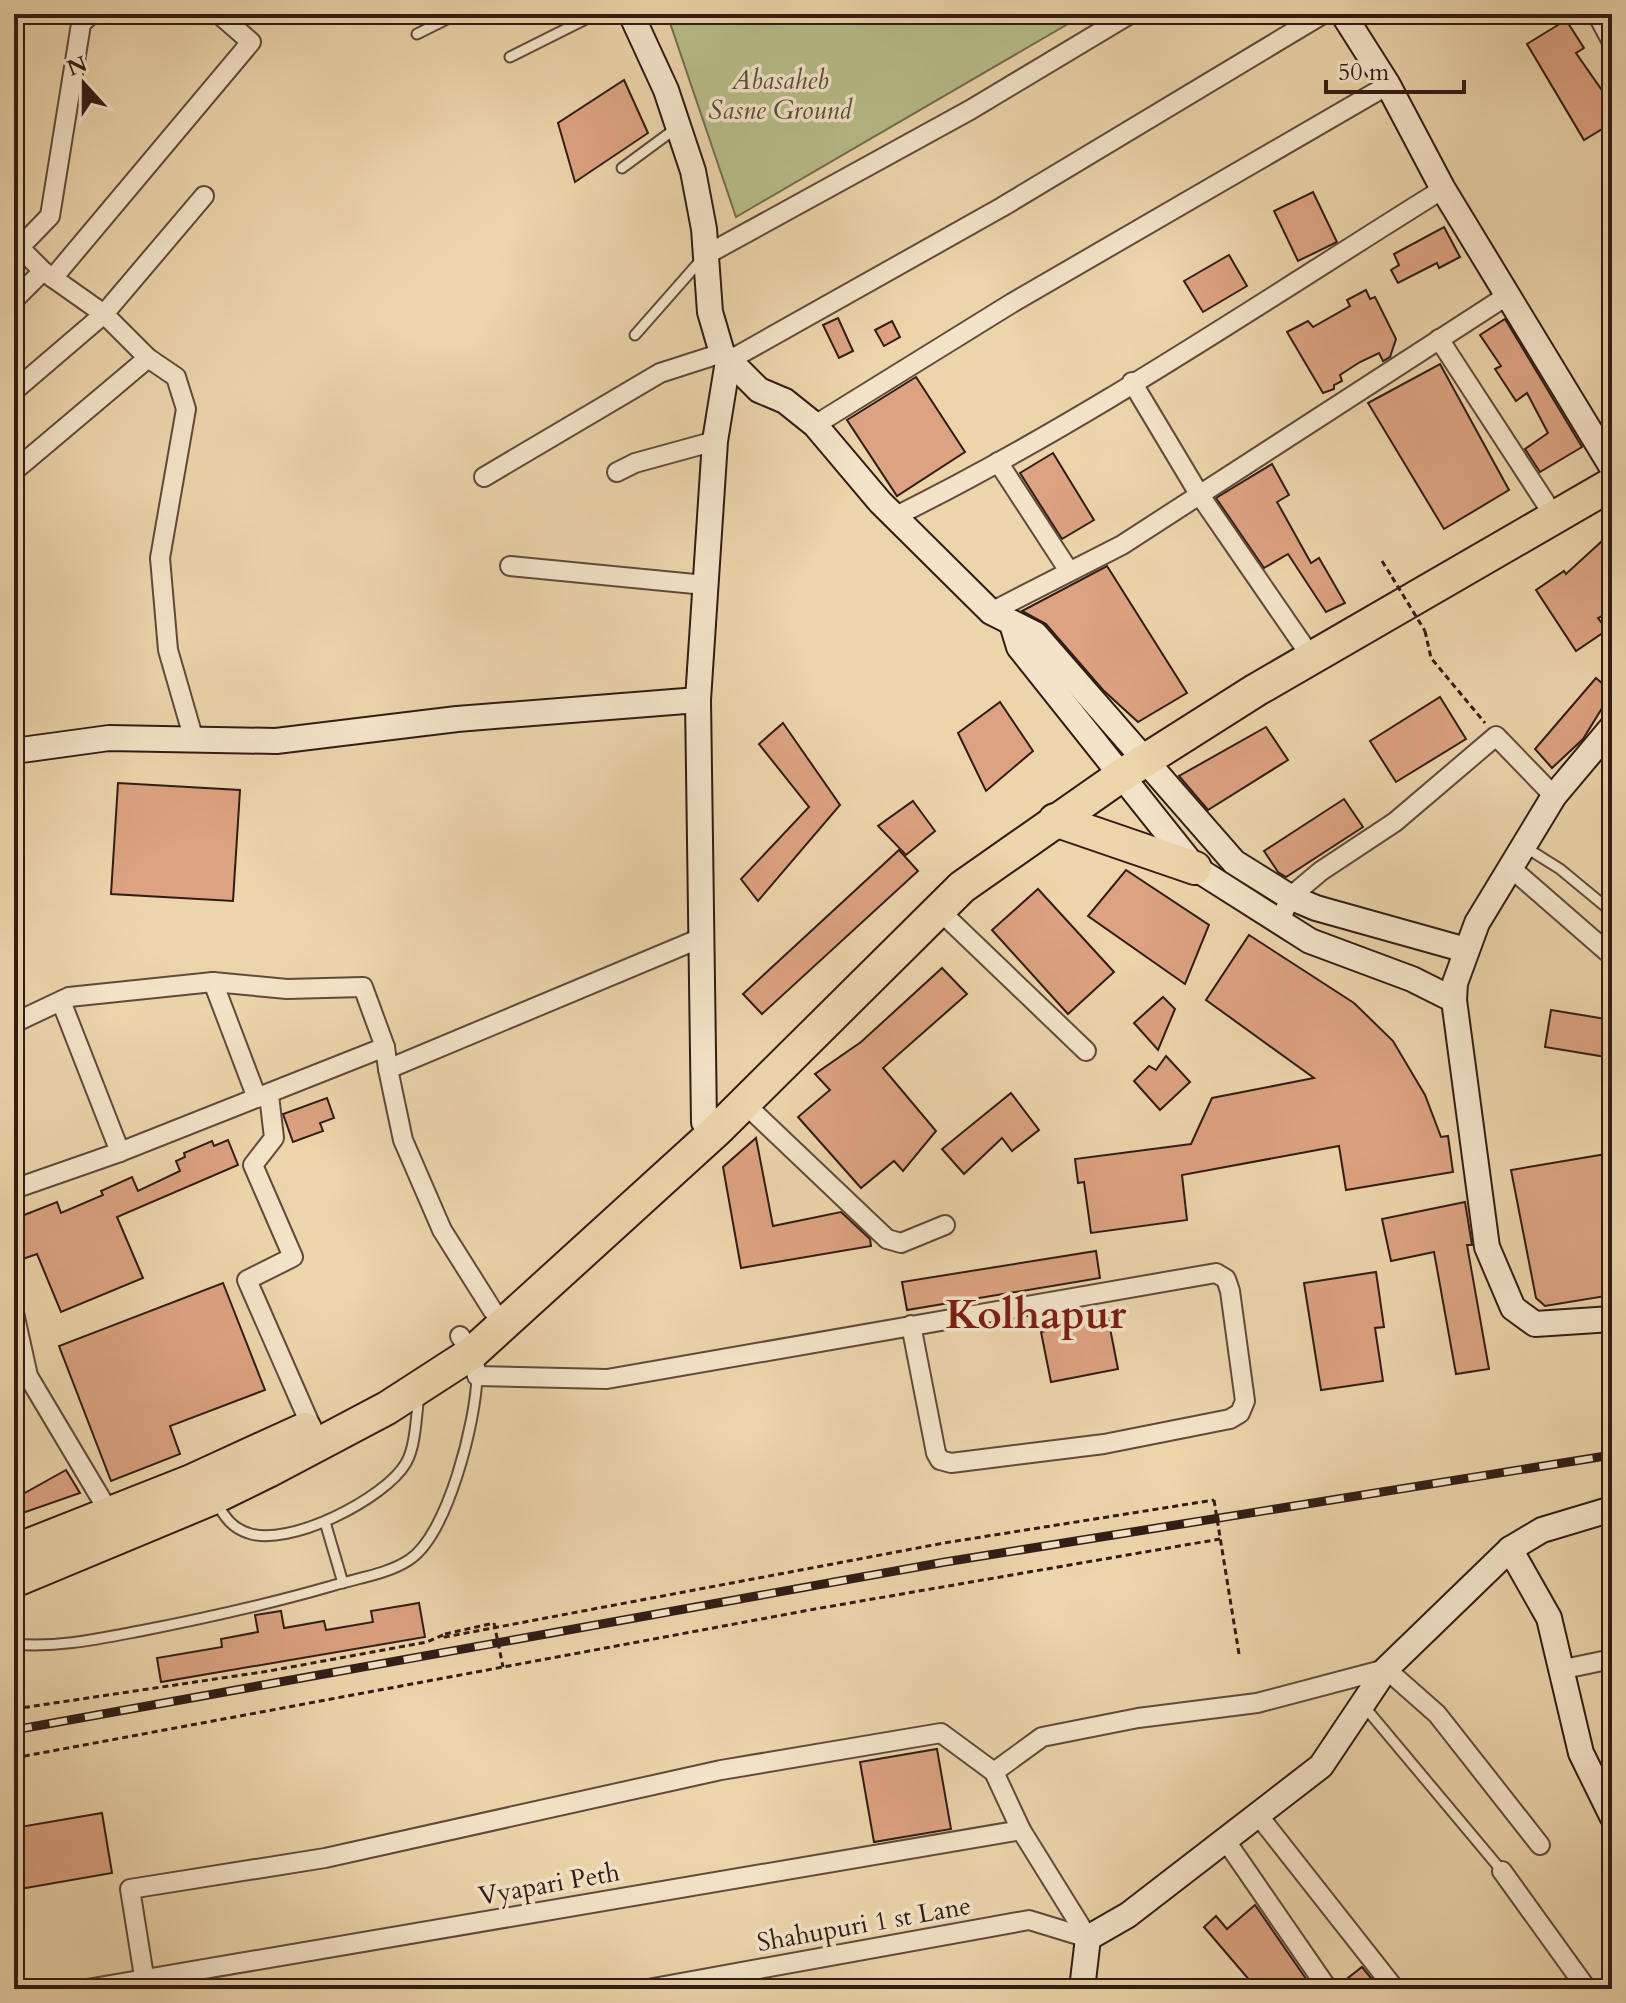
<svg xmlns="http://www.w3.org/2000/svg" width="1626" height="2003" viewBox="0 0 1626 2003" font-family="Cardo,serif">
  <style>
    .green { fill: #b7bd89; stroke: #746c4f; stroke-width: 2 }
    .building { fill: #dca281; stroke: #311c15; stroke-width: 2 }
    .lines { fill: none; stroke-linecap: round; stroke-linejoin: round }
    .lane-casing { stroke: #604a3a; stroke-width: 13 }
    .street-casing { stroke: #604a3a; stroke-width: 22 }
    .secondary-casing { stroke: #311c15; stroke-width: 28 }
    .highway-casing { stroke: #311c15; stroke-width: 36 }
    .path { stroke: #311c15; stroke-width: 3; stroke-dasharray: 6 4; stroke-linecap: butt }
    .lane { stroke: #f3e3c8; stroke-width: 9 }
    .street { stroke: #f3e3c8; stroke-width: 18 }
    .secondary { stroke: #f3e3c8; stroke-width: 24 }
    .highway { stroke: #ecd4ab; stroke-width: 32 }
    .rail-casing { stroke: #311c15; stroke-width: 9 }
    .rail { stroke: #f3e3c8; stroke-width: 6; stroke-dasharray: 18; stroke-linecap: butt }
    .path-bridge { stroke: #311c15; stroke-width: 3; stroke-dasharray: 6 4; stroke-linecap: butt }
    .labels { text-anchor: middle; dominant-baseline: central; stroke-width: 7; stroke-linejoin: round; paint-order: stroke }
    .park-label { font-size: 26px; font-style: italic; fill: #594c38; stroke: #f3e3c8 }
    .street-label { font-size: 26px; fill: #311c15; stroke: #f3e3c8 }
    .town-label { font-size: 42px; font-weight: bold; fill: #7a1f14; stroke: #f3e3c8 }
  </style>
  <rect width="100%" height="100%" fill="#ecd4ab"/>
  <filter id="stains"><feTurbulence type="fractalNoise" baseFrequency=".0025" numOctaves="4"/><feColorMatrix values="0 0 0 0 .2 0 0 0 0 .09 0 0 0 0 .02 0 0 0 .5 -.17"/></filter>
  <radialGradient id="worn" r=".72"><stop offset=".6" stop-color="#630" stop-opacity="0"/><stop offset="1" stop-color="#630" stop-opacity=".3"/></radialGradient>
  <polygon class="green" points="667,14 1085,14 736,217"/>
  <g class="building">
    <polygon points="1566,20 1584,48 1576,53 1606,96 1612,91 1612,123 1584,140 1527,44"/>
    <polygon points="624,80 648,133 575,182 558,123"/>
    <polygon points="1313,192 1337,242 1298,261 1274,211"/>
    <polygon points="1444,227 1460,257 1439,268 1437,263 1398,283 1391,270 1399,265 1394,254"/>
    <polygon points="1229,255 1247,286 1203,312 1184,281"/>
    <polygon points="1366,290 1370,299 1375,297 1396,339 1390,357 1383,361 1379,353 1360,362 1340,375 1342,381 1334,385 1334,389 1323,393 1287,332 1308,321 1313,327 1350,306 1347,300"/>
    <polygon points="838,318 853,351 839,358 823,325"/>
    <polygon points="1505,319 1582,447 1540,472 1525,449 1548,433 1527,393 1516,401 1495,369 1501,366 1480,335"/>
    <polygon points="892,321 900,337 884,346 875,330"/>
    <polygon points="1440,364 1509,490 1444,529 1368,403"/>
    <polygon points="916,377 965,452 897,496 847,420"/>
    <polygon points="1053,453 1094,520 1062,539 1020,473"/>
    <polygon points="1272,464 1289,495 1277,502 1311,563 1319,558 1345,603 1326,612 1288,554 1264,568 1216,498"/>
    <polygon points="1602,541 1612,556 1612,611 1598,618 1607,630 1576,651 1536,590 1564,571 1566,574"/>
    <polygon points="1107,566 1187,693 1138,722 1103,690 1046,624 1022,611"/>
    <polygon points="1596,678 1612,692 1583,739 1552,768 1535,749"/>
    <polygon points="1440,697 1466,739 1396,782 1370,741"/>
    <polygon points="1000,702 1033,751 986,791 958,733"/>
    <polygon points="783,723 840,805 758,901 741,879 809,807 759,744"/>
    <polygon points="1266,727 1288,760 1208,810 1179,776"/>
    <polygon points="118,783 240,790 233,901 111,894"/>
    <polygon points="1344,799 1363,827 1286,877 1278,872 1264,851"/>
    <polygon points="913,801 935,831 906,855 878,826"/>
    <polygon points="899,850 918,871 762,1014 743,994"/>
    <polygon points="1126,870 1209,925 1185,984 1088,916"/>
    <polygon points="1038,889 1114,972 1068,1014 992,930"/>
    <polygon points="1249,935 1354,1003 1393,1041 1425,1095 1441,1137 1448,1136 1453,1172 1346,1190 1339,1146 1182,1175 1187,1220 1091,1233 1084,1182 1078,1183 1075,1159 1191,1144 1212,1098 1314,1078 1206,1000"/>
    <polygon points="942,968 967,994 883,1068 936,1131 903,1171 894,1161 861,1188 798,1117 830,1090 815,1074 861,1042"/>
    <polygon points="1163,997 1175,1009 1158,1050 1134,1023"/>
    <polygon points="1551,1010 1612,1020 1612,1058 1545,1047"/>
    <polygon points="1166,1056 1190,1082 1160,1110 1134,1081 1149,1066 1156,1070"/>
    <polygon points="1011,1093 1039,1130 1012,1151 1002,1138 964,1174 942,1149"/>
    <polygon points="327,1098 334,1118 320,1123 323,1131 293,1142 283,1114"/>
    <polygon points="756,1138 773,1226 841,1212 870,1239 871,1246 741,1268 723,1167"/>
    <polygon points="228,1140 238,1165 117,1217 143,1278 61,1312 37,1254 20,1260 14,1244 14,1219 57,1202 61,1213 103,1195 101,1191 132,1177 138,1191 180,1171 176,1161 185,1157 184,1153 212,1141 214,1146"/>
    <polygon points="1612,1153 1612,1295 1545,1306 1536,1298 1511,1170"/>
    <polygon points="1465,1202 1472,1245 1467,1245 1489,1369 1456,1374 1434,1252 1391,1261 1382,1219"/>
    <polygon points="1096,1251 1100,1278 907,1310 902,1282"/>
    <polygon points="1376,1272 1384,1327 1375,1328 1383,1381 1321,1390 1304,1283"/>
    <polygon points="223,1283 265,1390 170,1426 180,1454 111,1481 59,1346"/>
    <polygon points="1108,1318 1118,1369 1051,1382 1041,1332"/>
    <polygon points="66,1470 80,1493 17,1515 14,1499"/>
    <polygon points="419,1603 425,1637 161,1682 157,1658 222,1647 221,1639 258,1632 255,1615 281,1611 284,1628 324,1621 326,1630 373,1622 371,1611"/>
    <polygon points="937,1749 951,1829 874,1842 860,1762"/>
    <polygon points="102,1813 112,1873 14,1890 14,1828"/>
    <polygon points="1255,1905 1313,1989 1257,1989 1204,1927 1216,1916 1227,1929"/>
    <polygon points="1362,1967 1380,1989 1340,1989 1339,1985"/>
  </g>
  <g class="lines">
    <defs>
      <g id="lane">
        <polyline points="417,34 457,14"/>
        <polyline points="510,57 596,14"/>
        <polyline points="622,168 675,129"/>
        <polyline points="635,335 701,260"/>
        <polyline points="1525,847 1560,869 1612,912"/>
        <path d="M 217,1504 C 225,1517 232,1528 248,1533 C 288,1548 385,1499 406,1463 C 416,1446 416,1415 419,1396"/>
        <polyline points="325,1522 343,1583"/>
        <path d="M 14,1644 C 57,1648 98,1639 140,1631 C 206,1618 270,1604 335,1585 C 358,1578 388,1574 409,1560 C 448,1535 476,1420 477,1376"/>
        <polyline points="1363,1705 1502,1871"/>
      </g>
      <g id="street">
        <polyline points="1597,14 1612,42"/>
        <polyline points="14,242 43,271 104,314 148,358 176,377 186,409 160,558 168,650 194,740"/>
        <polyline points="21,246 50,216 81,24 91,14"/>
        <polyline points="706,255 970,110 1130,14"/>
        <polyline points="53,278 251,42 219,14"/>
        <polyline points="14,300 43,271"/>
        <polyline points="1439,339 1545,502"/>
        <polyline points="728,361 1002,207 1323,14"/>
        <polyline points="1132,382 1199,494 1303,645"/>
        <polyline points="14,391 104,314 204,196"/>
        <polyline points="815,425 1012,303 1388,85"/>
        <polyline points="998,462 1069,571"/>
        <polyline points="14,471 148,358"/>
        <polyline points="617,472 635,463 715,441"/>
        <polyline points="484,477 660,373 722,353"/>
        <path d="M 896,516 C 1086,422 1263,301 1443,189"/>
        <polyline points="510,566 705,585"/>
        <polyline points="991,612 1122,545 1508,295"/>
        <polyline points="1512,869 1612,956"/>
        <polyline points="940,911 1086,1051"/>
        <polyline points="1279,924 1290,897 1321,871 1395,822 1496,736 1554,796"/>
        <polyline points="213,982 287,989 363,987 385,1047"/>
        <polyline points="61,1001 120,1152"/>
        <polyline points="14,1023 69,997 213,982 257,1098"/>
        <polyline points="269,1095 274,1138 253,1165 293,1257 247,1280 311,1426"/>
        <polyline points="744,1103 887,1239 901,1243 945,1225"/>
        <polyline points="14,1189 120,1152 385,1047 388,1069"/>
        <polyline points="493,1311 442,1230 403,1140 388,1069 701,938"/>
        <polyline points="14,1313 28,1376 109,1512"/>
        <polyline points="460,1336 472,1353 477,1376 607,1379 1216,1273 1226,1279 1230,1291 1245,1401 1240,1413 1230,1419 1104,1444 951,1463 940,1460 936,1453 911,1325"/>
        <polyline points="1564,1669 1612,1659"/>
        <polyline points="1258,1815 1395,1989"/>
        <polyline points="1226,1841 1328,1989"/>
        <polyline points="1502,1871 1587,1989"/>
        <polyline points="1088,1938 1021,1830 994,1772 1042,1737 1138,1718 1257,1703 1386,1669 1437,1714 1540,1845"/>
        <polyline points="87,1989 1021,1830"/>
        <polyline points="146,1989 130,1889 325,1858 721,1770 941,1733 994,1772"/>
        <polyline points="648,1989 1029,1920 1088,1938"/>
      </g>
      <g id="secondary">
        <polyline points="631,14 666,90 693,171 704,229 710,312 722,353 759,390 785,401 815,425 880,502 991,612 1035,634 1234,862 1290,897 1316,908 1466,950"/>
        <polyline points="1343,14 1388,85 1443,189 1610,464"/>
        <polyline points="1012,624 1019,647 1195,868 1310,941 1412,979 1454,1000"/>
        <polyline points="1612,727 1554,796 1477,923 1455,983 1454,1000 1487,1247 1513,1308 1535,1324 1612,1319"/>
        <polyline points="14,751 109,738 276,741 457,719 698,700"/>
        <polyline points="704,1122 698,700 715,441 728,361"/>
        <polyline points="1612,1509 1542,1530 1510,1549 1549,1618 1581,1753 1612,1816"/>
        <polyline points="1082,1989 1088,1938 1128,1915 1321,1766 1386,1669 1510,1549"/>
      </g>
      <g id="highway">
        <polyline points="1055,820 1195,868"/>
        <polyline points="14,1551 189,1482 305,1429"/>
        <polyline points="14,1581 213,1498 268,1471 387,1408 472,1353 717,1130 962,887 1122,775 1256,690 1612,484"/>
      </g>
    </defs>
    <use href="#lane" class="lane-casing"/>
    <use href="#street" class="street-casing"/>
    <use href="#secondary" class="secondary-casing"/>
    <use href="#highway" class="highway-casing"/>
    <g class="path">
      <polyline points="1382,561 1392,577"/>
      <polyline points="1425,631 1431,658 1485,723"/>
      <polyline points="445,1634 494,1623"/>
      <polyline points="14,1709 269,1671 427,1642 445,1634 445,1637 944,1543 1214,1500"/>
      <polyline points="14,1758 815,1609 1220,1539"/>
    </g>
    <use href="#lane" class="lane"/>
    <use href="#street" class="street"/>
    <use href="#secondary" class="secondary"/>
    <use href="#highway" class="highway"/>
    <defs>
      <polyline id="rail" points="14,1730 945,1562 1612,1455"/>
    </defs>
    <use href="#rail" class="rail-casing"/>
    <use href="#rail" class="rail"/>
    <g class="path-bridge">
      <polyline points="1392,577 1425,631"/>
      <polyline points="1214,1500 1239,1654"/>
      <polyline points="494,1623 503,1667"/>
    </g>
  </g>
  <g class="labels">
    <g class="park-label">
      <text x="780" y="80">Abasaheb<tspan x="780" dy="30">Sasne Ground</tspan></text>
    </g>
    <g class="street-label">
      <text transform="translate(549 1884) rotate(-10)">Vyapari Peth</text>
      <text transform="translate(864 1924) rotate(-10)">Shahupuri 1 st Lane</text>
    </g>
    <g class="town-label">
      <text x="1036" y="1314">Kolhapur</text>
    </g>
  </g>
  <rect width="1626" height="2003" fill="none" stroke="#ecd4ab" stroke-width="48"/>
  <rect x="16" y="16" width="1594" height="1971" fill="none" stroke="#311c15" stroke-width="4"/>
  <rect x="24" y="24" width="1578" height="1955" fill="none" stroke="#311c15" stroke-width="2"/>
  <g transform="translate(84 84) rotate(339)" stroke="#f3e3c8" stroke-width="6" paint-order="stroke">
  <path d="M0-6L14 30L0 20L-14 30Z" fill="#311c15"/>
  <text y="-12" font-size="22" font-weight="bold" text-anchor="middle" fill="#311c15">N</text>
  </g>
  <path d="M1326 80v12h138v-12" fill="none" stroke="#311c15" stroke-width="4"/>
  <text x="1338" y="80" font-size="24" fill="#311c15" stroke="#f3e3c8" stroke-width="6" paint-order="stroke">50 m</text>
  <rect width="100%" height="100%" filter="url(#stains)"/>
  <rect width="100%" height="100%" fill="url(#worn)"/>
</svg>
